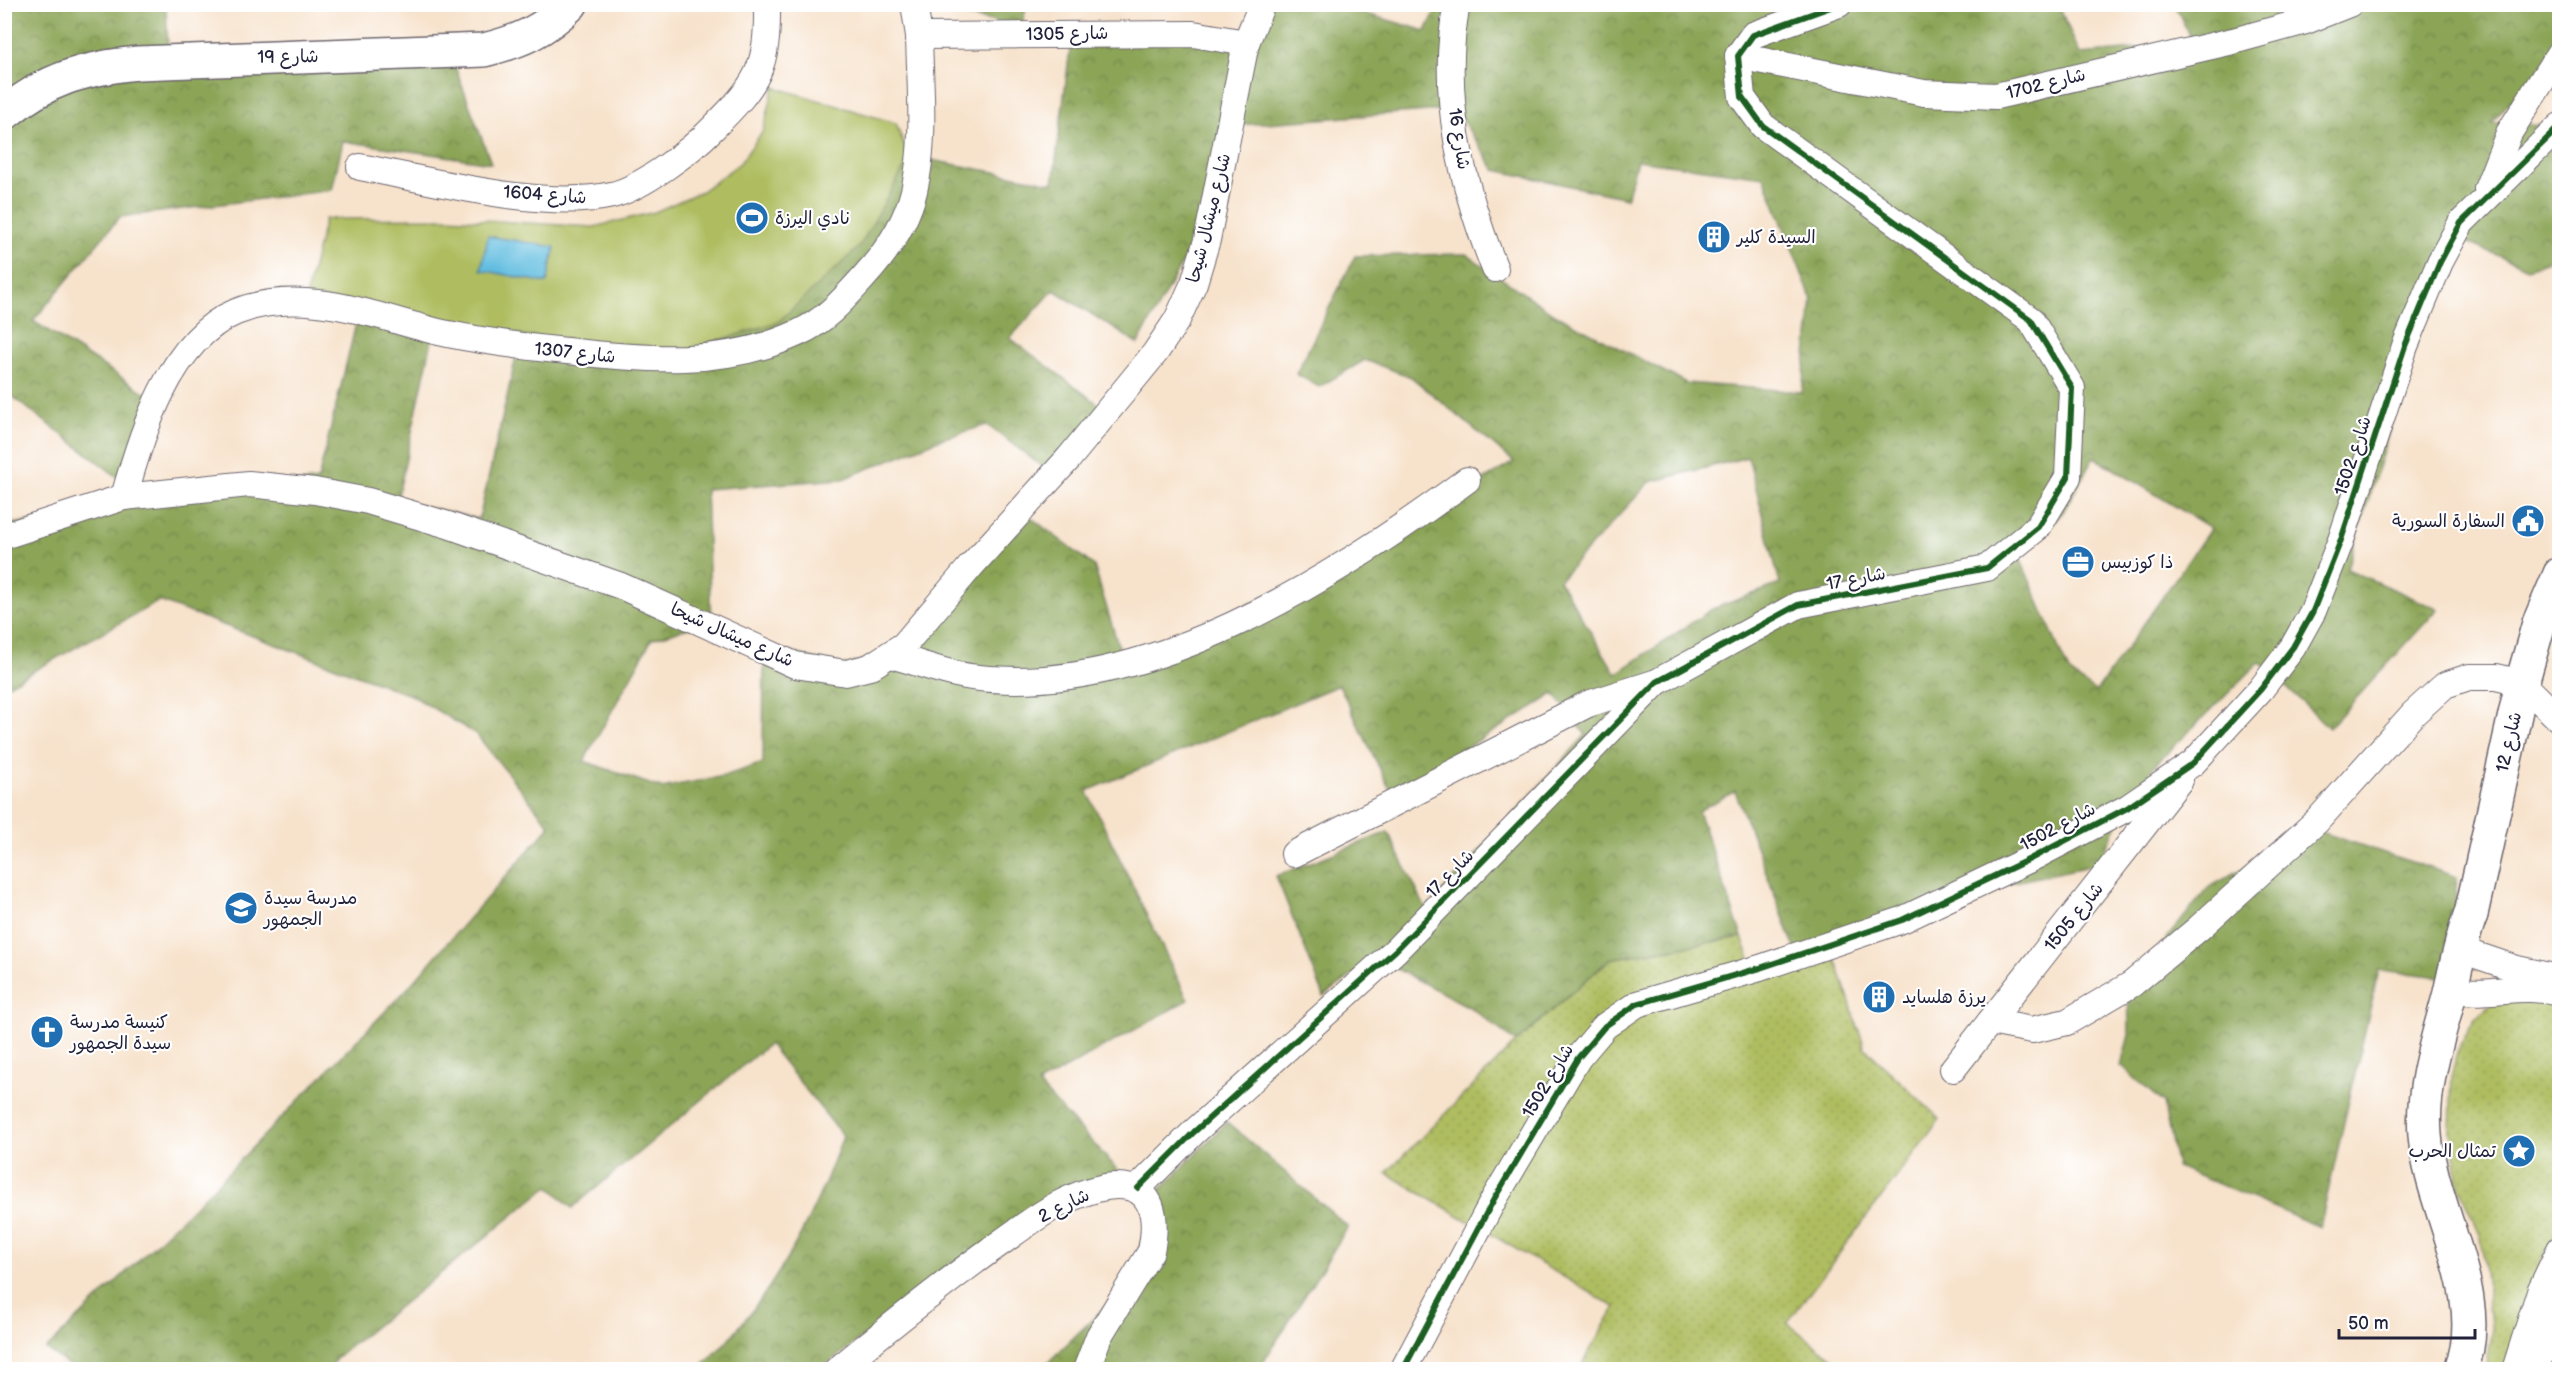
<svg xmlns="http://www.w3.org/2000/svg" width="2564" height="1374" viewBox="0 0 2564 1374" font-family="'Balsamiq Sans','Playpen Sans Arabic',sans-serif">
  <style>
    .green { fill: url(#green-dots); stroke: #68704e; stroke-width: 1.5 }
    .forest { fill: url(#forest-crowns); stroke: #566348; stroke-width: 1.5; fill-rule: evenodd }
    .pitch { fill: #afbd60; stroke: #68704e; stroke-width: 1.5 }
    .water { fill: #62bde0; stroke: #42708e; stroke-width: 1.5 }
    .lines { fill: none; stroke-linecap: round; stroke-linejoin: round }
    .minor-casing { stroke: #6d656d; stroke-width: 28 }
    .major-casing { stroke: #6d656d; stroke-width: 36 }
    .highway-casing { stroke: #6d656d; stroke-width: 36 }
    .minor { stroke: #fff; stroke-width: 26 }
    .major { stroke: #fff; stroke-width: 33 }
    .highway { stroke: #fff; stroke-width: 33 }
    .cycleway-casing { stroke: #fff; stroke-width: 10 }
    .cycleway { stroke: #1b5e20; stroke-width: 6 }
    .labels { text-anchor: middle; dominant-baseline: central; stroke-width: 4.5; stroke-linejoin: round; paint-order: stroke }
    .street-label { font-size: 18px; fill: #22223b; stroke: #fff }
    .poi-label { font-size: 18px; fill: #22223b; stroke: #fff; text-anchor: start }
  </style>
  <defs>
    <pattern id="green-dots" width="8" height="8" patternUnits="userSpaceOnUse" patternTransform="scale(1.5)"><rect width="8" height="8" fill="#afbd60"/><path d="M2 2h.1M6 6h.1" fill="none" stroke="#96a254" stroke-width="1.8" stroke-linecap="round"/></pattern>
    <pattern id="forest-crowns" width="20" height="18" patternUnits="userSpaceOnUse" patternTransform="scale(1.5)"><rect width="20" height="18" fill="#8ba456"/><path d="M2 6a3 3 0 1 1 6 0M12 15a3 3 0 1 1 6 0" fill="none" stroke="#718548"/></pattern>
  </defs>
  <rect width="100%" height="100%" fill="#fff"/>
  <filter id="ink" filterUnits="userSpaceOnUse"><feTurbulence type="fractalNoise" baseFrequency=".0167" numOctaves="2"/><feDisplacementMap in="SourceGraphic" scale="12" xChannelSelector="R" yChannelSelector="G"/><feConvolveMatrix kernelMatrix="1 2 1 2 8 2 1 2 1" color-interpolation-filters="sRGB"/></filter>
  <filter id="wash" filterUnits="userSpaceOnUse"><feTurbulence type="fractalNoise" baseFrequency=".008" numOctaves="4" result="noise"/><feDisplacementMap in="SourceGraphic" scale="24" xChannelSelector="R" yChannelSelector="G"/><feGaussianBlur stdDeviation="1.35" result="paint"/><feColorMatrix in="noise" values="0 0 0 0 0 0 0 0 0 0 0 0 0 0 0 0 0 1.4 0 .05"/><feComposite in="paint" operator="in"/></filter>
  <g filter="url(#wash)">
    <rect width="100%" height="100%" fill="#f7e2cb"/>
    <g class="green">
      <polygon points="1742,937 1756,975 1835,958 1865,1048 1940,1119 1787,1323 1847,1369 1579,1369 1615,1307 1386,1173 1516,1042 1610,959"/>
      <polygon points="2516,996 2559,1007 2559,1228 2541,1261 2506,1369 2486,1369 2492,1333 2481,1237 2459,1188 2450,1130 2452,1073 2460,1045 2474,1020 2493,1002"/>
    </g>
    <g class="forest">
      <path d="M 1254,4 L 1336,5 L 1426,31 L 1439,4 L 2058,4 L 2080,54 L 2193,44 L 2175,5 L 2283,5 L 2292,32 L 2353,5 L 2559,4 L 2559,48 L 2491,123 L 2556,125 L 2559,120 L 2559,257 L 2528,268 L 2449,235 L 2347,569 L 2438,609 L 2329,728 L 2260,662 L 2155,765 L 2119,820 L 2099,864 L 1996,886 L 1796,951 L 1735,791 L 1698,811 L 1742,937 L 1610,959 L 1516,1042 L 1471,1008 L 1376,958 L 1324,996 L 1276,876 L 1388,832 L 1426,909 L 1586,735 L 1554,694 L 1392,794 L 1339,685 L 1087,791 L 1188,1000 L 1038,1084 L 1121,1173 L 978,1252 L 820,1369 L 699,1369 C 768,1306 812,1224 843,1136 L 769,1044 L 572,1208 L 549,1186 L 337,1357 L 330,1369 L 74,1369 L 46,1349 L 201,1200 L 406,990 L 550,826 L 476,734 L 413,696 L 159,601 L 5,687 L 4,525 L 318,480 L 360,307 L 436,322 L 397,500 L 479,519 L 521,335 L 909,159 L 920,158 L 1053,183 L 1072,33 L 1243,31 ZM 1455,109 L 1495,170 L 1627,198 L 1637,160 L 1764,177 L 1812,300 L 1802,392 L 1686,383 L 1551,312 L 1466,254 L 1355,256 L 1296,374 L 1319,387 L 1365,360 L 1411,377 L 1514,462 L 1332,569 L 1122,658 L 1094,566 L 1016,506 L 889,651 L 845,666 L 764,646 L 763,763 L 724,776 L 661,788 L 584,761 L 652,639 L 711,621 L 706,489 L 843,479 L 941,439 L 987,425 L 1047,470 L 1105,409 L 1010,338 L 1054,290 L 1138,344 L 1196,237 L 1238,125 ZM 1748,457 L 1780,584 L 1712,609 L 1616,674 L 1559,580 L 1650,482 ZM 2094,457 L 2211,528 L 2096,692 L 2069,672 L 2020,558 L 2063,512 Z"/>
      <polygon points="4,5 166,5 168,51 446,42 491,163 343,141 332,190 120,217 33,321 152,397 119,478 5,391"/>
      <polygon points="910,5 1027,5 1021,27"/>
      <polygon points="2312,829 2457,877 2449,978 2379,970 2320,1227 2177,1167 2163,1103 2121,1066 2129,1035 2128,985 2208,888"/>
      <polygon points="1227,1122 1348,1227 1259,1369 1040,1370 1105,1307 1132,1273 1156,1194"/>
    </g>
    <polygon class="pitch" points="774,87 896,123 909,159 859,247 778,322 688,350 538,337 413,319 306,295 325,219 448,218 594,227 655,212 702,191 740,163 763,131"/>
    <polygon class="water" points="488,236 555,247 547,283 481,270"/>
  </g>
  <g filter="url(#ink)">
    <g class="lines">
      <defs>
        <g id="minor">
          <polyline points="914,4 919,36 1193,34 1246,43"/>
          <path d="M 1457,4 C 1439,94 1462,186 1495,269"/>
          <polyline points="1738,56 1924,93 1996,96 2233,41 2306,21 2349,4"/>
          <path d="M 360,167 C 430,180 543,211 612,195 C 642,188 692,150 713,128 C 758,83 768,69 767,4"/>
          <polyline points="2487,189 2509,133 2560,52"/>
          <path d="M 124,497 C 141,435 170,339 236,312 C 305,284 380,319 448,334 C 488,342 527,347 567,351 C 644,360 725,367 798,333 C 825,321 843,300 863,278 C 886,253 906,224 914,191 C 926,141 920,87 919,36"/>
          <polyline points="4,536 124,497 249,484 315,491 368,501 448,525 621,586 795,665 846,673 870,667 904,645 971,566 1069,458 1155,353 1177,320 1194,283 1207,240 1246,43 1262,4"/>
          <path d="M 892,655 C 918,663 944,673 971,677 C 1143,701 1335,578 1467,480"/>
          <polyline points="1294,854 1588,704 1654,683"/>
          <polyline points="2458,949 2517,969 2554,977"/>
          <path d="M 2451,989 C 2487,998 2523,981 2560,994"/>
          <polyline points="1990,1022 2032,1030 2067,1022 2132,984 2199,928 2317,821 2413,714 2445,685 2469,677 2496,677 2522,683 2560,720"/>
          <polyline points="1953,1069 2180,780"/>
          <polyline points="1138,1188 1194,1132 1396,950 1657,682 1798,605 1987,568 2038,527 2068,477 2072,388 2031,320 1763,126 1742,97 1738,56 1753,35 1839,4"/>
          <path d="M 837,1370 C 887,1329 936,1289 989,1251 C 1011,1236 1033,1218 1057,1205 C 1110,1177 1167,1171 1151,1251 L 1099,1336 L 1086,1370"/>
          <polyline points="1403,1370 1494,1199 1578,1058 1605,1026 1637,1004 1760,968 1902,920 2030,859 2127,808 2193,763 2261,689 2293,647 2313,611 2341,540 2405,346 2440,262 2461,223 2560,126"/>
          <polyline points="2515,1370 2540,1291 2560,1249"/>
          <polyline points="2535,1370 2560,1299"/>
        </g>
        <g id="major">
          <path d="M 4,114 C 46,79 85,68 138,63 L 484,50 C 521,41 543,31 571,4"/>
          <polyline points="2471,914 2522,683 2539,623 2560,574"/>
        </g>
        <path id="highway" d="M 2461,1370 C 2490,1295 2431,1211 2425,1135 C 2421,1087 2438,1039 2450,993 C 2456,966 2461,940 2471,914"/>
      </defs>
      <use href="#minor" class="minor-casing"/>
      <use href="#major" class="major-casing"/>
      <use href="#highway" class="highway-casing"/>
      <use href="#minor" class="minor"/>
      <use href="#major" class="major"/>
      <use href="#highway" class="highway"/>
      <defs>
        <g id="cycleway">
          <polyline points="1138,1188 1194,1132 1396,950 1657,682 1798,605 1987,568 2038,527 2068,477 2072,388 2031,320 1763,126 1742,97 1738,56 1753,35 1839,4"/>
          <polyline points="1403,1370 1494,1199 1578,1058 1605,1026 1637,1004 1760,968 1902,920 2030,859 2127,808 2193,763 2261,689 2293,647 2313,611 2341,540 2405,346 2440,262 2461,223 2560,126"/>
        </g>
      </defs>
      <use href="#cycleway" class="cycleway-casing"/>
      <use href="#cycleway" class="cycleway"/>
    </g>
  </g>
  <defs>
    <symbol id="stadium-disc" viewBox="-11 -11 22 22"><circle r="9.5" fill="#1f6fb2" stroke="#fff"/><path d="M0-5a6.5 5 0 1 0 0 10a6.5 5 0 1 0 0-10ZM-3.5-1.8h7v3.6h-7Z" fill="#fff"/></symbol>
    <symbol id="building-disc" viewBox="-11 -11 22 22"><circle r="9.5" fill="#1f6fb2" stroke="#fff"/><path d="M-4-6H4V6H1V3H-1V6H-4ZM-2.5-4.3h1.7v1.8h-1.7ZM.8-4.3h1.7v1.8H.8ZM-2.5-1h1.7V.8h-1.7ZM.8-1h1.7V.8H.8Z" fill="#fff"/></symbol>
    <symbol id="civic-disc" viewBox="-11 -11 22 22"><circle r="9.5" fill="#1f6fb2" stroke="#fff"/><path d="M-.6-6.5H3V-4.5H.6V-3L4-1V1h2V6H-6V1h2V-1L-.6-3ZM-1.2 2.5V6h2.4V2.5Z" fill="#fff"/></symbol>
    <symbol id="office-disc" viewBox="-11 -11 22 22"><circle r="9.5" fill="#1f6fb2" stroke="#fff"/><path d="M-6-3h4V-5.5h4V-3h4V5H-6ZM-1-4.5V-3h2v-1.5ZM-6 0V1H6V0Z" fill="#fff"/></symbol>
    <symbol id="school-disc" viewBox="-11 -11 22 22"><circle r="9.5" fill="#1f6fb2" stroke="#fff"/><path d="M0-5L7-2L0 1L-7-2ZM-4 1L0 2.5L4 1V4Q0 6-4 4Z" fill="#fff"/></symbol>
    <symbol id="church-disc" viewBox="-11 -11 22 22"><circle r="9.5" fill="#1f6fb2" stroke="#fff"/><path d="M-1.2-6h2.4v3.5h3.3v2.4h-3.3V6h-2.4V-.1h-3.3v-2.4h3.3Z" fill="#fff"/></symbol>
    <symbol id="sight-disc" viewBox="-11 -11 22 22"><circle r="9.5" fill="#1f6fb2" stroke="#fff"/><path d="M0-6L1.8-2.2L6-1.7L2.9 1.2L3.7 5.4L0 3.3L-3.7 5.4L-2.9 1.2L-6-1.7L-1.8-2.2Z" fill="#fff"/></symbol>
  </defs>
  <g fill-rule="evenodd">
    <use href="#stadium-disc" x="733" y="199" width="38" height="38"/>
    <use href="#building-disc" x="1695" y="218" width="38" height="38"/>
    <use href="#civic-disc" x="2509" y="502" width="38" height="38"/>
    <use href="#office-disc" x="2059" y="543" width="38" height="38"/>
    <use href="#school-disc" x="222" y="889" width="38" height="38"/>
    <use href="#building-disc" x="1860" y="978" width="38" height="38"/>
    <use href="#church-disc" x="28" y="1013" width="38" height="38"/>
    <use href="#sight-disc" x="2500" y="1132" width="38" height="38"/>
  </g>
  <g class="labels">
    <g class="street-label">
      <text transform="translate(1067 34) rotate(-1)">شارع 1305</text>
      <text transform="translate(288 57) rotate(-1)">شارع 19</text>
      <text transform="translate(2046 84) rotate(-14)">شارع 1702</text>
      <text transform="translate(1459 139) rotate(81)">شارع 16</text>
      <text transform="translate(545 195) rotate(4)">شارع 1604</text>
      <text transform="translate(1209 218) rotate(-76)">شارع ميشال شيحا</text>
      <text transform="translate(575 353) rotate(6)">شارع 1307</text>
      <text transform="translate(2353 456) rotate(-72)">شارع 1502</text>
      <text transform="translate(1856 579) rotate(-11)">شارع 17</text>
      <text transform="translate(732 635) rotate(24)">شارع ميشال شيحا</text>
      <text transform="translate(2509 742) rotate(-77)">شارع 12</text>
      <text transform="translate(2058 827) rotate(-28)">شارع 1502</text>
      <text transform="translate(1450 874) rotate(-46)">شارع 17</text>
      <text transform="translate(2074 917) rotate(-51)">شارع 1505</text>
      <text transform="translate(1548 1081) rotate(-59)">شارع 1502</text>
      <text transform="translate(1064 1206) rotate(-26)">شارع 2</text>
    </g>
    <g class="poi-label">
      <text x="775" y="218">نادي اليرزة</text>
      <text x="1737" y="237">السيدة كلير</text>
      <text x="2505" y="521" text-anchor="end">السفارة السورية</text>
      <text x="2101" y="562">ذا كوزبيس</text>
      <text x="264" y="898">مدرسة سيدة<tspan x="264" dy="21">الجمهور</tspan></text>
      <text x="1902" y="997">يرزة هلسايد</text>
      <text x="70" y="1022">كنيسة مدرسة<tspan x="70" dy="21">سيدة الجمهور</tspan></text>
      <text x="2496" y="1151" text-anchor="end">تمثال الحرب</text>
    </g>
  </g>
  <rect width="2564" height="1374" fill="none" stroke="#fff" stroke-width="24"/>
  <path d="M2339 1329v9h136v-9" fill="none" stroke="#22223b" stroke-width="3"/>
  <text x="2348" y="1329" font-size="18" fill="#22223b" stroke="#ffffff" stroke-width="4.5" paint-order="stroke">50 m</text>
</svg>
